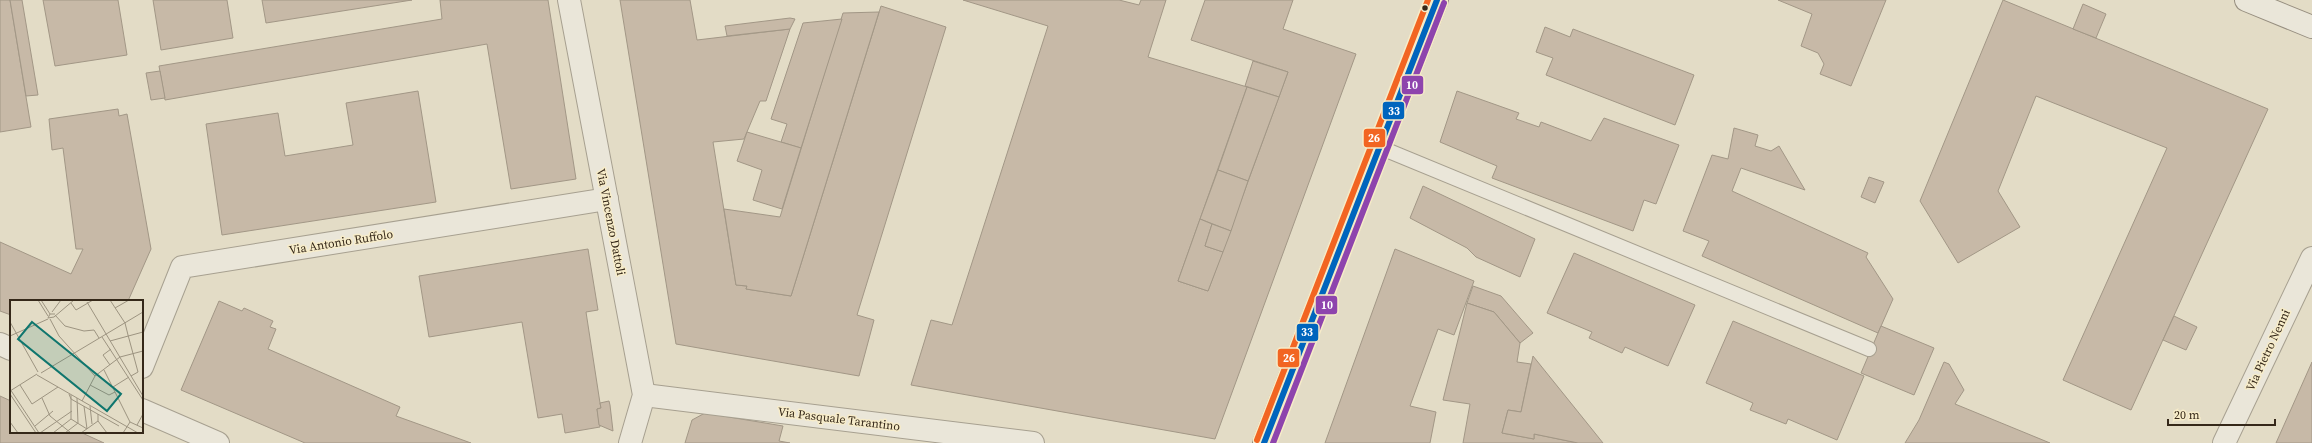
<svg xmlns="http://www.w3.org/2000/svg" width="2312" height="443" viewBox="0 0 2312 443" font-family="'Source Serif 4',serif">
  <style>
    .building { fill: #c7b9a7; stroke: #a29786 }
    .lines { fill: none; stroke-linecap: round; stroke-linejoin: round }
    .lane-casing { stroke: #a7a090; stroke-width: 16 }
    .street-casing { stroke: #a7a090; stroke-width: 24 }
    .secondary-casing { stroke: #978f80; stroke-width: 24 }
    .lane { stroke: #eae6d9; stroke-width: 14 }
    .street { stroke: #eae6d9; stroke-width: 22 }
    .secondary { stroke: #eae6d9; stroke-width: 22 }
    .bus-1-casing { stroke: #f7ecc9; stroke-width: 9 }
    .bus-2-casing { stroke: #f7ecc9; stroke-width: 9 }
    .bus-3-casing { stroke: #f7ecc9; stroke-width: 9 }
    .bus-1 { stroke: #0065bd; stroke-width: 6 }
    .bus-2 { stroke: #8e44ad; stroke-width: 6 }
    .bus-3 { stroke: #f26522; stroke-width: 6 }
    .bus-dot { fill: #352819; stroke: #f7ecc9; stroke-width: 1.5 }
    .labels { text-anchor: middle; dominant-baseline: central; stroke-width: 3; stroke-linejoin: round; paint-order: stroke }
    .street-label { font-size: 12px; fill: #352819; stroke: #f7ecc9 }
    .inset-road { fill: none; stroke: #9d9481; stroke-width: 1 }
    .view { fill: #0f766e; fill-opacity: 0.15; stroke: #0f766e; stroke-width: 2 }
    .inset-edge { fill: none; stroke: #352819; stroke-width: 2 }
    .line-badge { stroke: #f7ecc9; stroke-width: 1.5 }
    .badge-label { font-size: 11px; text-anchor: middle; font-weight: bold; fill: #fff }
  </style>
  <rect width="100%" height="100%" fill="#e3dcc6"/>
  <g class="building">
    <polygon points="0,0 10,0 31,127 0,132"/>
    <polygon points="10,0 22,0 38,95 26,96"/>
    <polygon points="43,0 118,0 127,55 55,66"/>
    <polygon points="153,0 227,0 233,38 161,50"/>
    <polygon points="262,0 412,0 266,23"/>
    <polygon points="440,0 548,0 576,179 511,189 487,44 165,100 159,66 442,19"/>
    <polygon points="620,0 690,0 697,40 790,29 766,101 760,101 744,139 713,142 736,285 747,286 746,289 791,296 881,6 946,27 857,315 874,320 859,376 676,344"/>
    <polygon points="963,0 1119,0 1139,5 1141,0 1166,0 1148,57 1247,87 1178,281 1208,291 1288,72 1191,40 1205,0 1293,0 1283,29 1356,54 1215,439 911,385 931,320 952,325 1048,26"/>
    <polygon points="1778,0 1886,0 1851,86 1820,74 1824,64 1818,53 1801,46 1812,14"/>
    <polygon points="2003,0 2268,109 2131,410 2063,380 2167,148 2036,96 1998,191 2020,227 1958,263 1920,201"/>
    <polygon points="2083,4 2106,14 2096,38 2073,29"/>
    <polygon points="879,12 791,296 746,289 747,286 736,285 724,209 780,217 843,13"/>
    <polygon points="790,18 795,19 790,29 727,36 725,26"/>
    <polygon points="842,19 801,148 781,142 787,124 771,119 803,23"/>
    <polygon points="1545,27 1570,37 1573,29 1694,75 1675,125 1546,75 1553,58 1536,52"/>
    <polygon points="1253,61 1288,72 1279,97 1245,86"/>
    <polygon points="160,71 165,98 151,100 146,73"/>
    <polygon points="1247,87 1279,97 1248,181 1218,170"/>
    <polygon points="418,91 436,202 222,235 206,124 278,113 285,156 353,145 346,103"/>
    <polygon points="1457,91 1519,113 1516,119 1539,127 1541,122 1591,141 1604,118 1679,145 1656,204 1644,200 1633,231 1492,178 1497,166 1440,142"/>
    <polygon points="118,109 119,116 127,114 151,249 128,301 11,301 11,315 0,311 0,242 71,274 83,249 76,249 63,148 52,150 49,119"/>
    <polygon points="1734,128 1758,135 1755,146 1771,151 1779,146 1805,190 1741,168 1732,191 1868,253 1866,257 1893,299 1878,333 1702,256 1709,241 1683,231 1712,155 1728,159"/>
    <polygon points="747,132 801,148 782,209 753,200 762,170 737,161"/>
    <polygon points="1218,170 1248,181 1231,231 1200,219"/>
    <polygon points="1869,177 1884,182 1875,203 1861,197"/>
    <polygon points="1423,186 1535,239 1520,277 1476,257 1467,248 1410,218"/>
    <polygon points="1200,219 1212,224 1205,246 1223,252 1208,291 1178,281"/>
    <polygon points="1212,224 1231,231 1223,252 1205,246"/>
    <polygon points="588,249 598,310 586,312 600,403 601,408 597,409 600,427 565,433 562,414 538,418 522,322 429,337 419,276"/>
    <polygon points="1395,249 1474,281 1454,335 1438,329 1410,406 1436,412 1430,443 1325,443"/>
    <polygon points="1574,253 1695,305 1668,366 1625,347 1622,353 1589,338 1592,332 1547,313"/>
    <polygon points="1473,286 1501,296 1533,333 1520,343 1494,312 1467,303"/>
    <polygon points="219,301 242,311 244,308 273,321 270,327 276,329 268,349 400,407 396,416 471,443 305,443 181,390"/>
    <polygon points="1467,303 1494,312 1520,343 1517,362 1531,364 1521,412 1508,410 1502,433 1534,439 1534,434 1578,443 1463,443 1470,404 1443,400"/>
    <polygon points="2174,316 2197,327 2186,350 2163,340"/>
    <polygon points="1733,321 1864,376 1837,440 1788,419 1786,424 1750,410 1753,403 1706,383"/>
    <polygon points="1881,326 1934,348 1914,395 1861,373"/>
    <polygon points="1533,356 1591,428 1603,443 1578,443 1534,434 1534,439 1502,433 1508,410 1521,412"/>
    <polygon points="1944,362 1949,364 1964,390 1955,404 2050,443 1905,443 1919,420"/>
    <polygon points="2312,362 2312,443 2276,443"/>
    <polygon points="0,396 11,401 11,432 80,432 104,443 0,443"/>
    <polygon points="609,401 610,405 613,431 599,425 597,409 601,408 600,403"/>
    <polygon points="705,413 783,426 779,441 790,443 685,443 692,420"/>
  </g>
  <g class="lines">
    <defs>
      <polyline id="lane" points="1379,147 1869,349"/>
      <g id="street">
        <polyline points="569,0 644,395 630,443"/>
        <polyline points="0,344 11,349"/>
        <polyline points="142,367 182,267 607,199"/>
        <polyline points="644,395 1033,443"/>
        <polyline points="142,410 218,443"/>
        <polyline points="2224,443 2312,258"/>
      </g>
      <g id="secondary">
        <polyline points="2246,0 2312,27"/>
        <polyline points="1264,443 1437,0"/>
      </g>
    </defs>
    <use href="#lane" class="lane-casing"/>
    <use href="#street" class="street-casing"/>
    <use href="#secondary" class="secondary-casing"/>
    <use href="#lane" class="lane"/>
    <use href="#street" class="street"/>
    <use href="#secondary" class="secondary"/>
    <defs>
      <polyline id="bus-1" points="1264,443 1437,0"/>
      <polyline id="bus-2" points="1273,443 1444,3"/>
      <polyline id="bus-3" points="1257,440 1428,0"/>
    </defs>
    <use href="#bus-1" class="bus-1-casing"/>
    <use href="#bus-2" class="bus-2-casing"/>
    <use href="#bus-3" class="bus-3-casing"/>
    <use href="#bus-1" class="bus-1"/>
    <use href="#bus-2" class="bus-2"/>
    <use href="#bus-3" class="bus-3"/>
  </g>
  <circle class="bus-dot" cx="1425" cy="8" r="3.5"/>
  <g class="labels">
    <g class="street-label">
      <text transform="translate(611 222) rotate(79)">Via Vincenzo Dattoli</text>
      <text transform="translate(341 242) rotate(-9)">Via Antonio Ruffolo</text>
      <text transform="translate(2268 350) rotate(-65)">Via Pietro Nenni</text>
      <text transform="translate(839 419) rotate(7)">Via Pasquale Tarantino</text>
    </g>
  </g>
  <g transform="translate(10 300)">
    <rect width="133" height="133" fill="#e3dcc6"/>
    <path class="inset-road" d="M 28,0 L 38,16M 31,0 L 40,14M 100,0 L 115,23 L 118,35 L 128,72 L 121,76M 77,2 L 133,96M 61,3 L 66,10 L 83,0M 105,8 L 119,0M 42,12 L 51,0M 45,14 L 40,14 L 38,18 L 44,17 L 64,0M 45,15 L 55,26 L 74,31 L 84,30 L 89,38M 40,19 L 49,36 L 85,76M 0,22 L 28,72M 0,36 L 38,19M 92,37 L 133,100M 100,41 L 133,32M 100,65 L 93,55 L 101,49M 94,70 L 120,122M 31,73 L 133,12M 27,75 L 128,133M 10,85 L 22,104 L 48,87M 80,85 L 99,95 L 105,92M 103,87 L 119,77M 0,89 L 29,133M 0,91 L 27,74M 0,94 L 26,133M 59,94 L 61,99 L 109,126M 32,98 L 40,116 L 61,133M 72,101 L 85,76 L 110,57 L 133,51M 74,106 L 77,129M 80,106 L 82,124M 88,114 L 88,121 L 97,133M 61,119 L 77,129M 0,122 L 8,133M 127,125 L 133,114M 25,126 L 43,111M 30,133 L 62,111M 43,133 L 61,119 L 61,95M 55,133 L 68,123 L 67,98M 71,133 L 88,121M 113,133 L 120,122 L 133,128"/>
    <path class="view" d="M 22,22 L 111,94 L 97,111 L 8,39 Z"/>
    <rect width="133" height="133" class="inset-edge"/>
  </g>
  <g class="line-badge">
    <rect x="1401" y="75" width="23" height="20" rx="4" fill="#8e44ad"/>
    <rect x="1382" y="101" width="23" height="19" rx="4" fill="#0065bd"/>
    <rect x="1363" y="128" width="23" height="20" rx="4" fill="#f26522"/>
    <rect x="1315" y="295" width="23" height="20" rx="4" fill="#8e44ad"/>
    <rect x="1296" y="323" width="23" height="19" rx="4" fill="#0065bd"/>
    <rect x="1277" y="348" width="23" height="20" rx="4" fill="#f26522"/>
  </g>
  <g class="badge-label">
    <text x="1412" y="89">10</text>
    <text x="1394" y="115">33</text>
    <text x="1374" y="142">26</text>
    <text x="1327" y="309">10</text>
    <text x="1307" y="336">33</text>
    <text x="1289" y="362">26</text>
  </g>
  <path d="M2168 419v6h107v-6" fill="none" stroke="#352819" stroke-width="2"/>
  <text x="2174" y="419" font-size="12" fill="#352819" stroke="#f7ecc9" stroke-width="3" paint-order="stroke">20 m</text>
</svg>
